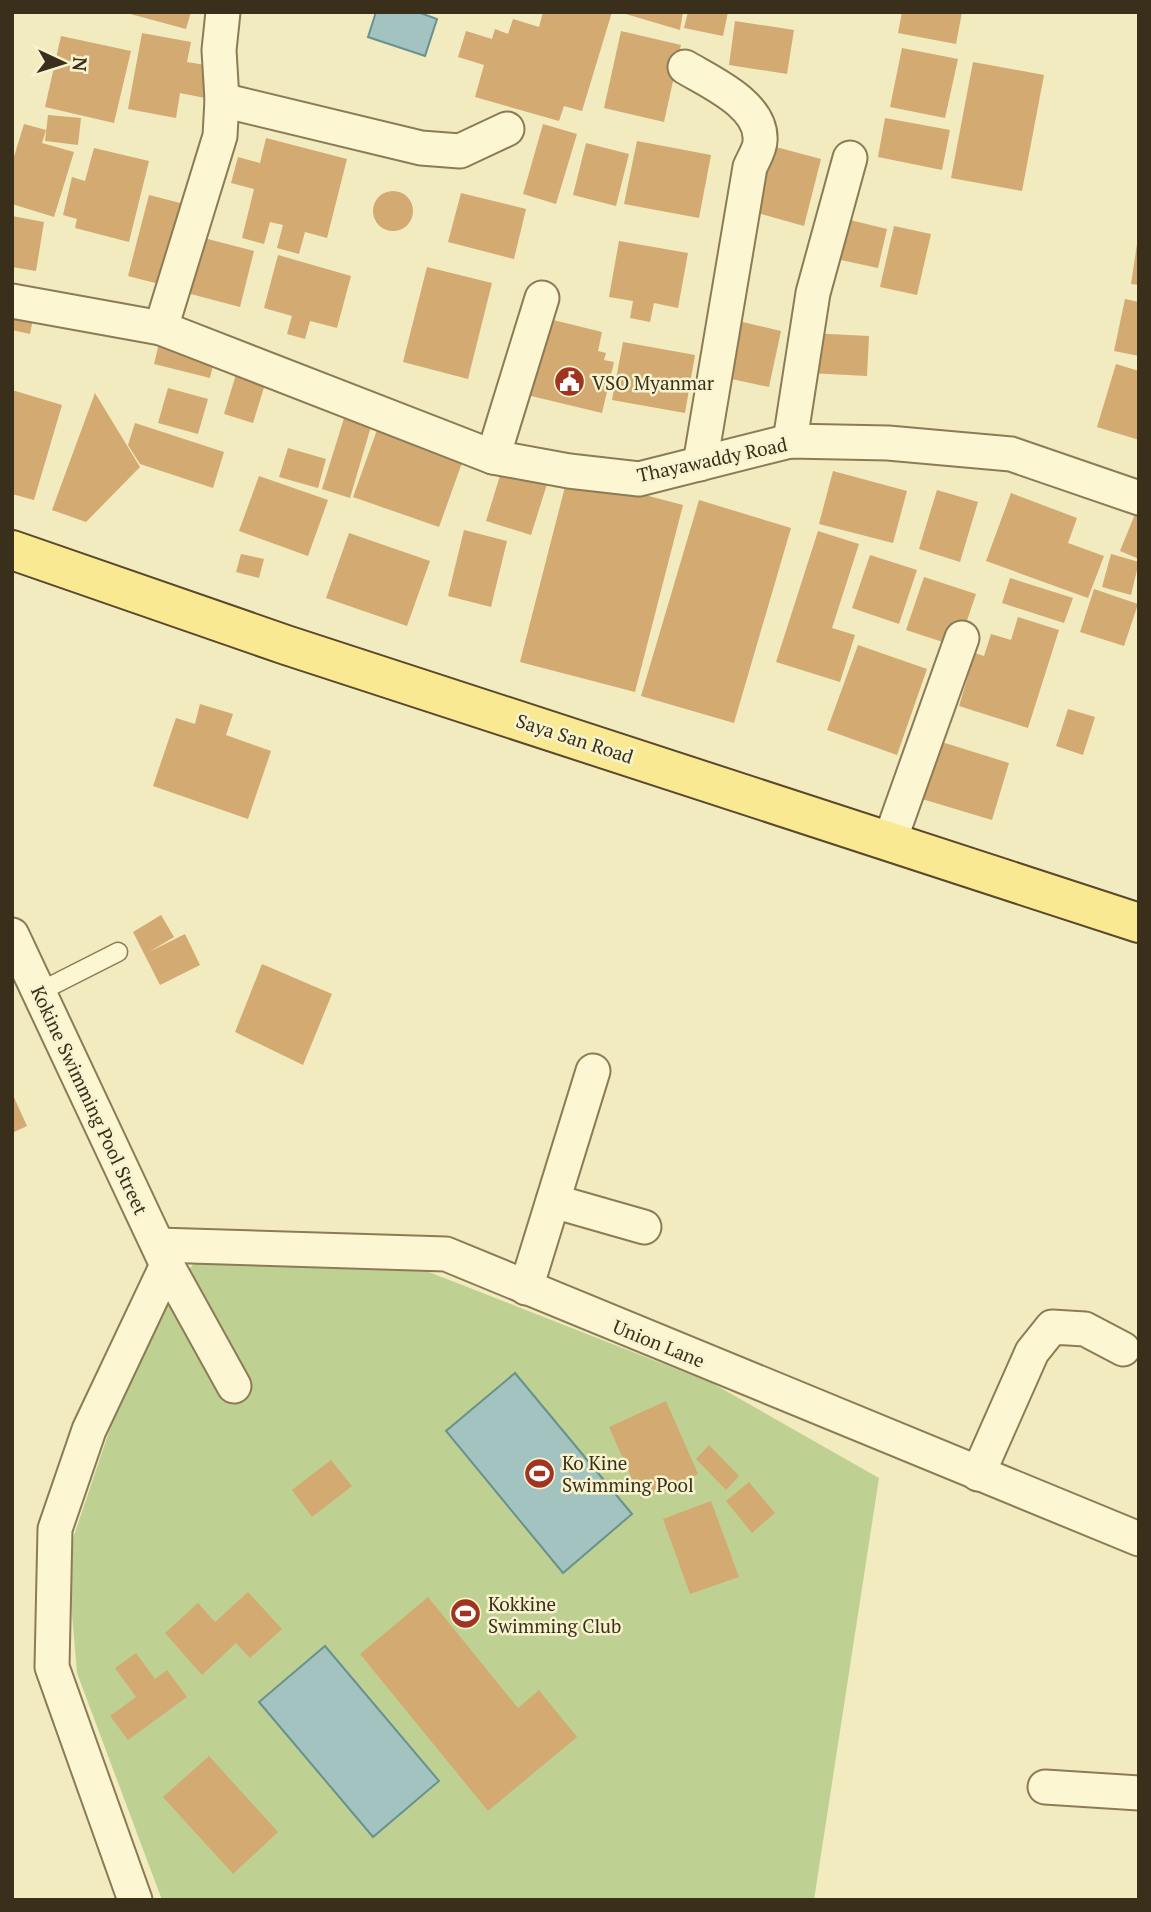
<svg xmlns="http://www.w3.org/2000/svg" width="1151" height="1912" viewBox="0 0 1151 1912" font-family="'PT Serif',serif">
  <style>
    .green { fill: #bfd192 }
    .water { fill: #a2c3bf; stroke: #69928e; stroke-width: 2 }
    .building { fill: #d3aa71 }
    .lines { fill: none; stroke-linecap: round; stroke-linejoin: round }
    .lane-casing { stroke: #8c7b55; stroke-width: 21 }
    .street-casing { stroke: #8c7b55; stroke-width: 37 }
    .primary-casing { stroke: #59482a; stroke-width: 42 }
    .lane { stroke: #fcf6d3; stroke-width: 18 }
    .street { stroke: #fcf6d3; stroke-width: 33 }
    .primary { stroke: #f9e992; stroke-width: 38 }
    .labels { text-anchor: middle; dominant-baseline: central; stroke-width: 5; stroke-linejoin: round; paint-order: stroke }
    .poi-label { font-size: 19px; fill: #3a2f1b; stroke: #f8f3cf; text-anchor: start }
    .street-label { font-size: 19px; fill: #3a2f1b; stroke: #f8f3cf }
  </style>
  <rect width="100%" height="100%" fill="#f2ebbf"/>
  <polygon class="green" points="197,1260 406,1263 712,1383 879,1478 814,1900 162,1900 77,1673 67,1556 118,1405 177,1283"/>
  <g class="water">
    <polygon points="376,12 418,12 437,19 425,56 368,37"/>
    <polygon points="515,1373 632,1514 563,1573 446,1431"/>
    <polygon points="325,1646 439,1781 373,1837 259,1702"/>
  </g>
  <g class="building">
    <polygon points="123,12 191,12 186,29"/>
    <polygon points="543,12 612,12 582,111 564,106 559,121 475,97 484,65 458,57 466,31 492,39 495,29 508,34 513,19 539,27"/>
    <polygon points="619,12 683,12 680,30"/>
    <polygon points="688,12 728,12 723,36 684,28"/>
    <polygon points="902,12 962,12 956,44 898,33"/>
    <polygon points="735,21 794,30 787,74 729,65"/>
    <polygon points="621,31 681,45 664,122 604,108"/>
    <polygon points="142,33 191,42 187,62 211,66 205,98 180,93 176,118 128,109"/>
    <polygon points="61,36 131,51 114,123 45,107"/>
    <polygon points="902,48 958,59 945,118 890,107"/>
    <polygon points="973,62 1044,75 1022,191 951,178"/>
    <polygon points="48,115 81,118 78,145 45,141"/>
    <polygon points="885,118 950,130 942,170 878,157"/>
    <polygon points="24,124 46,130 42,143 74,152 54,217 12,204 12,163"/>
    <polygon points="543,124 577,134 556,204 523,194"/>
    <polygon points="266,138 347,159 327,238 305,232 299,254 277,248 283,225 270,222 264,244 242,238 254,189 231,183 238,157 260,163"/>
    <polygon points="637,141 711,155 699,218 624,204"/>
    <polygon points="586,143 629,154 616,206 573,195"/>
    <polygon points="772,146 821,159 804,226 754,212"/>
    <polygon points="94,148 149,161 129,242 75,228 77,219 63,215 72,177 85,181"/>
    <circle cx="393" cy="211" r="20"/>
    <polygon points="461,193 526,209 514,259 448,242"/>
    <polygon points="149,195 188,205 167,286 128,276"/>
    <polygon points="12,216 44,222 36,271 12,267"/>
    <polygon points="850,220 887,229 878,268 841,260"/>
    <polygon points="894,226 931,234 917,295 880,287"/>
    <polygon points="200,237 254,251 240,307 187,293"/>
    <polygon points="619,241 688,253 678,308 654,303 650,322 630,318 633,301 609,297"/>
    <polygon points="1137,244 1139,244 1139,285 1131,284"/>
    <polygon points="278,255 351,276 337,328 310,321 305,339 287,334 292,316 264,308"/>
    <polygon points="427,267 492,283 468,379 403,362"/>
    <polygon points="1125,299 1139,302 1139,356 1114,351"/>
    <polygon points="12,304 35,309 30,334 12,330"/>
    <polygon points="545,318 602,332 598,351 606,353 604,360 614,362 602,413 527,395"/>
    <polygon points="734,320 781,331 769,387 722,377"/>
    <polygon points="809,333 869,336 867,376 808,373"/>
    <polygon points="160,339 216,352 210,378 154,364"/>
    <polygon points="623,342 695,355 685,413 612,400"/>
    <polygon points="1116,364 1139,371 1139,440 1097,427"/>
    <polygon points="237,371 266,381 253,423 224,414"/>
    <polygon points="168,388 208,399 198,434 158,423"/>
    <polygon points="12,390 62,405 34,500 12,494"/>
    <polygon points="95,393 140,467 86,522 52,510"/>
    <polygon points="345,415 372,423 350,498 322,489"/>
    <polygon points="135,423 224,452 213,488 140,464 128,445"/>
    <polygon points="377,430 463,460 439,527 353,497"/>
    <polygon points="288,448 326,459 318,488 279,477"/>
    <polygon points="503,466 548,481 531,535 486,521"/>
    <polygon points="833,471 907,491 893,543 819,524"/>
    <polygon points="568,475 683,505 635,692 520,662"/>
    <polygon points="259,476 328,500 308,556 239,531"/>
    <polygon points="937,490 978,502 960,562 919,549"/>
    <polygon points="1011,493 1077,518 1068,543 1104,556 1088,598 986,561"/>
    <polygon points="699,500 791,528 734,723 641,696"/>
    <polygon points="1135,514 1139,515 1139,559 1120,551"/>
    <polygon points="464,530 507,541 491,607 448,596"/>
    <polygon points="818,531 859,544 832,628 855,635 840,682 776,662"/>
    <polygon points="349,533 430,561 407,626 326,598"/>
    <polygon points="241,554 264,559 259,578 236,572"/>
    <polygon points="1111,554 1139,562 1131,595 1102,587"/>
    <polygon points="870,555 917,570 899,624 852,608"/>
    <polygon points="924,577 976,594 958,647 906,630"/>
    <polygon points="1010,578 1073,598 1064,623 1002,603"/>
    <polygon points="1094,589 1138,604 1124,646 1080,632"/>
    <polygon points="1018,617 1059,630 1028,728 959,706 975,653 984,656 991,634 1011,640"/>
    <polygon points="858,645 927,669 897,755 827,730"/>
    <polygon points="200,704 233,714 226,735 271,751 248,819 153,786 176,718 195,724"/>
    <polygon points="1068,709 1095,717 1083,755 1056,746"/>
    <polygon points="929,738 1009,763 992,820 912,796"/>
    <polygon points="161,915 174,937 149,952 185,934 200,965 160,985 133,932"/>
    <polygon points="262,964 332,994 303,1065 235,1032"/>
    <polygon points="12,1093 27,1126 12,1133"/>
    <polygon points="666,1401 698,1474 641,1499 609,1427"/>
    <polygon points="709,1445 739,1476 726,1490 696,1459"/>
    <polygon points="331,1460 352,1486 312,1517 292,1490"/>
    <polygon points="749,1482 775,1513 752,1533 726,1501"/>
    <polygon points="711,1501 739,1577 690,1594 663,1519"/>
    <polygon points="248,1592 282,1629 250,1658 236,1643 202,1675 165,1633 198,1603 215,1622"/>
    <polygon points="428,1597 518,1708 539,1690 577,1737 488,1811 360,1654"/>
    <polygon points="136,1653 155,1679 167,1670 187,1697 128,1740 110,1716 136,1697 115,1668"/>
    <polygon points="209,1756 278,1832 233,1874 163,1797"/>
  </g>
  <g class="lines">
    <defs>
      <polyline id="lane" points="39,992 118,952"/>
      <g id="street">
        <path d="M 685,67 C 710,82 763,105 760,141 C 760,149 753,160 750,167 L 700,464"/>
        <polyline points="222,100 421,148 460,151 507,129"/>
        <polyline points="12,301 161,328 493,457 569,471 639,479 790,441 888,443 1011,454 1139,498"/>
        <polyline points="161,328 220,136 222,100 219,50 223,12"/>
        <polyline points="790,441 813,293 850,158"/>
        <polyline points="493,457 542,298"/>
        <polyline points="890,840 962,638"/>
        <polyline points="12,935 167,1265 234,1386"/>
        <polyline points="553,1201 644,1227"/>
        <polyline points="158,1245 446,1254 1139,1539"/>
        <polyline points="526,1288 593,1071"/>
        <polyline points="978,1474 1032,1352 1052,1327 1085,1329 1123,1349"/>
        <polyline points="1045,1787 1139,1793"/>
        <polyline points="135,1900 52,1667 55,1529 89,1430 167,1265"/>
      </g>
      <polyline id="primary" points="12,550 286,645 1139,923"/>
    </defs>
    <use href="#lane" class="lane-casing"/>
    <use href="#street" class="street-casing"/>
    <use href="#primary" class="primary-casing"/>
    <use href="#lane" class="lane"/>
    <use href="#street" class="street"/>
    <use href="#primary" class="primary"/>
  </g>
  <defs>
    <symbol id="civic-disc" viewBox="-11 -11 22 22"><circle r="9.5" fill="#a03420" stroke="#f8f3cf"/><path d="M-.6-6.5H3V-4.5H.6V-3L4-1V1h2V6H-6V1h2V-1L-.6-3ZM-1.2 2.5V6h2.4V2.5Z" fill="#fff"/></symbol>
    <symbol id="stadium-disc" viewBox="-11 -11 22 22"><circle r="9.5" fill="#a03420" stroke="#f8f3cf"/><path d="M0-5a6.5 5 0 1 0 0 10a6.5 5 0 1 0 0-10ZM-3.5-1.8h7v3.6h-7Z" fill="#fff"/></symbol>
  </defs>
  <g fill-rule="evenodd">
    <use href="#civic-disc" x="552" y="364" width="35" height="35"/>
    <use href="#stadium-disc" x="522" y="1456" width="35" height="35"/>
    <use href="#stadium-disc" x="448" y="1596" width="35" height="35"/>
  </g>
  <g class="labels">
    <g class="poi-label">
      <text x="592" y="382">VSO Myanmar</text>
      <text x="562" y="1462">Ko Kine<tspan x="562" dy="22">Swimming Pool</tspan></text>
      <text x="488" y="1603">Kokkine<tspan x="488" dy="22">Swimming Club</tspan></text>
    </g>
    <g class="street-label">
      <text transform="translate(712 459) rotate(-12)">Thayawaddy Road</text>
      <text transform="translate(575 738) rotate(18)">Saya San Road</text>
      <text transform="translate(90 1100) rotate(65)">Kokine Swimming Pool Street</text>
      <text transform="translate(659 1343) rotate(22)">Union Lane</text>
    </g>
  </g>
  <rect width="1151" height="1912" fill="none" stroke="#3a2f1b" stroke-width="28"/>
  <g transform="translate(63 63) rotate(94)" stroke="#f8f3cf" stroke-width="5" paint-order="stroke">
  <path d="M0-5L12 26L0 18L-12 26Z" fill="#3a2f1b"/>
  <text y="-10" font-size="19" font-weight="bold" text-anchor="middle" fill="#3a2f1b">N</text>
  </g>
</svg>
